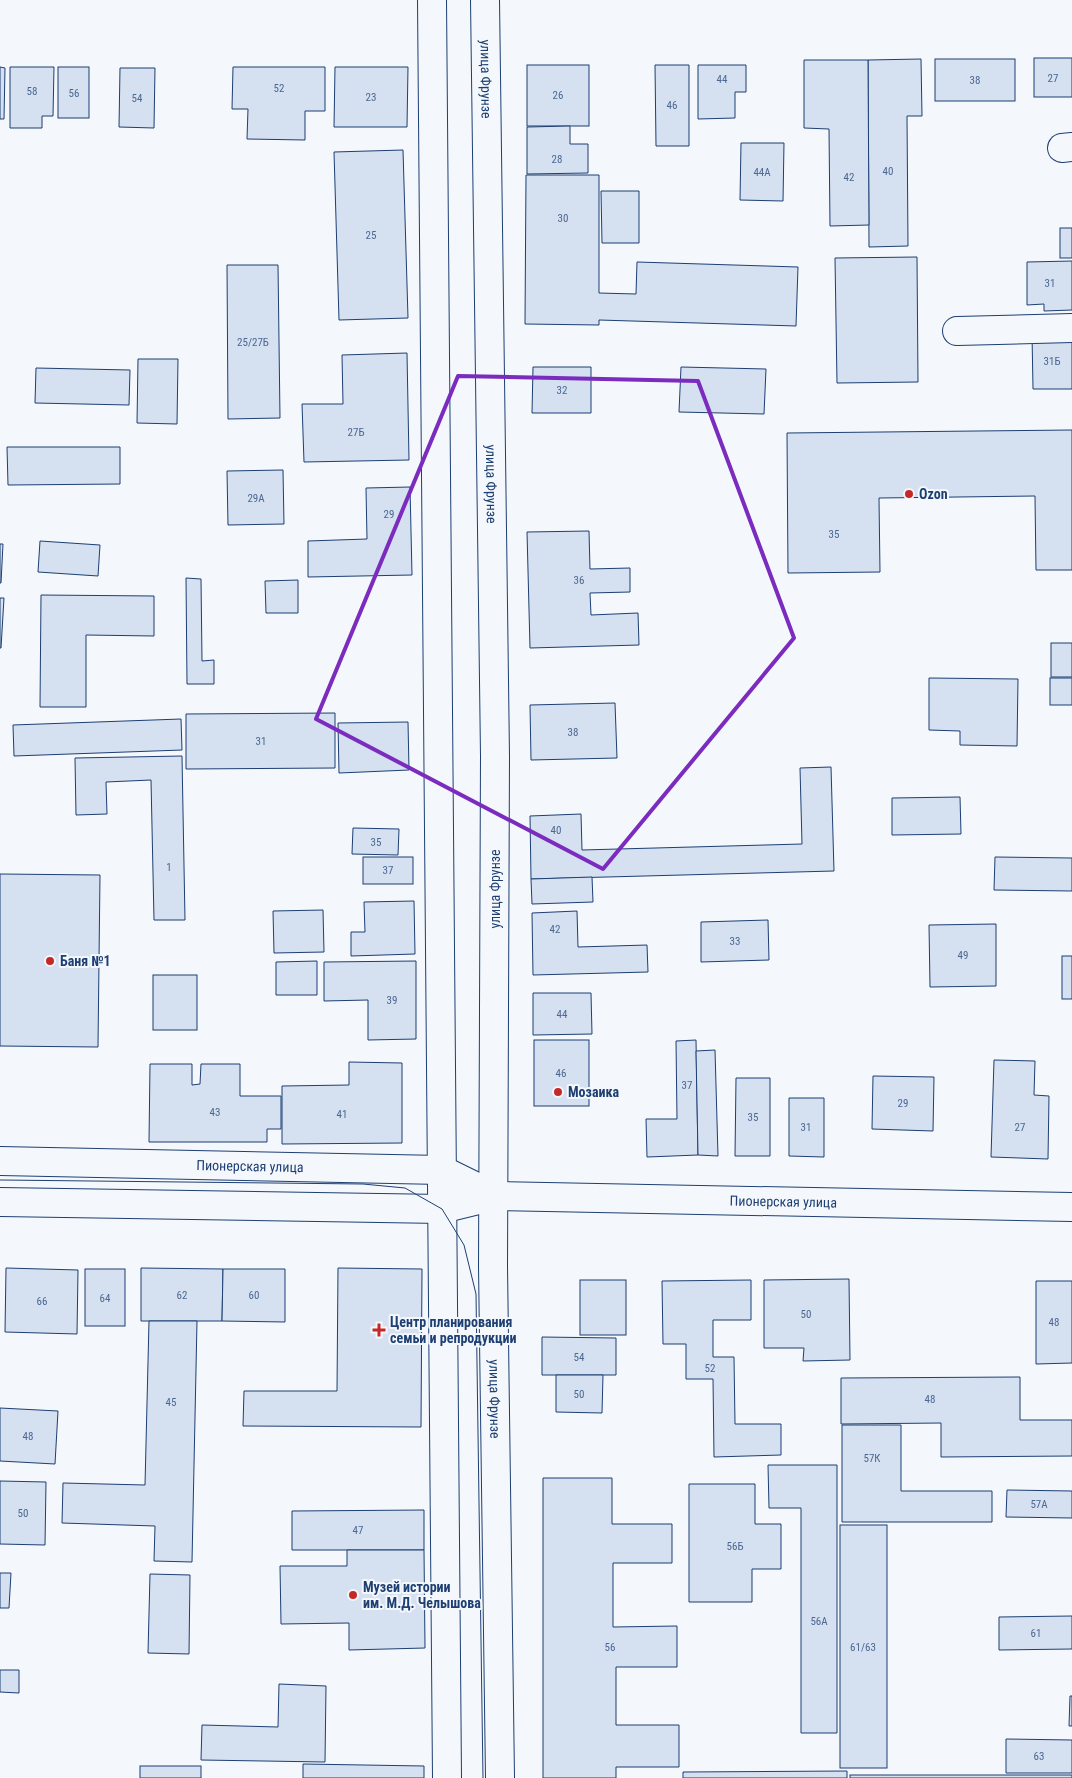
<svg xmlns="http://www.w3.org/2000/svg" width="1072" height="1778" viewBox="0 0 1072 1778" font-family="'Roboto Condensed',sans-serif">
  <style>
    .building { fill: #d5e0f0; stroke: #1d3f73 }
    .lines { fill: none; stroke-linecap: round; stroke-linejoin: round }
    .minor-casing { stroke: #1d3f73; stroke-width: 30 }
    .major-casing { stroke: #1d3f73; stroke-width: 30 }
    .minor { stroke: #f4f7fb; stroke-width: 28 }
    .major { stroke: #f4f7fb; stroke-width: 28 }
    .tram { stroke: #1d3f73; stroke-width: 1 }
    .marked { fill: none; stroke: #7b2cbf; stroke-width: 4; stroke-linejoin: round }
    .poi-dot { fill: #c62828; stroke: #f4f7fb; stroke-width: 2 }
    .labels { text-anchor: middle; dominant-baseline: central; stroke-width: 4; stroke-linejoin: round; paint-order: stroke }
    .number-label { font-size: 11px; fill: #4b6792 }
    .street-label { font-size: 14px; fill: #1d3f73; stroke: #f4f7fb }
    .poi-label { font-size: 14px; font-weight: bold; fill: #1d3f73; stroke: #f4f7fb; text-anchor: start }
  </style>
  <rect width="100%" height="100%" fill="#f4f7fb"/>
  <g class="building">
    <rect x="1034" y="58" width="38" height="39"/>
    <polygon points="921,59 922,116 907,116 908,246 869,247 868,60"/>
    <rect x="935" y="59" width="80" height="42"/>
    <polygon points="804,60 868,60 869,225 830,226 829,129 804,128"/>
    <rect x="527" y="65" width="62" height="61"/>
    <polygon points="655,65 689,65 689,146 656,146"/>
    <polygon points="698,65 746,65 746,92 735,92 735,118 698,119"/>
    <polygon points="0,67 5,68 4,119 0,119"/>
    <polygon points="10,67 54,67 53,116 42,116 42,128 10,128"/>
    <rect x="58" y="67" width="31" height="51"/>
    <polygon points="233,67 325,67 325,111 305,111 305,140 247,139 248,109 232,109"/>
    <polygon points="335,67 408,67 407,127 334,127"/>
    <polygon points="120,68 155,68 154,128 119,127"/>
    <polygon points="570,126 570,144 588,144 588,173 527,174 527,127"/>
    <polygon points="741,143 784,143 783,201 740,200"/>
    <polygon points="403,150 408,318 339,320 334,152"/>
    <polygon points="526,175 599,175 599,293 636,294 637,262 798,267 796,326 599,320 599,325 525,324"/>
    <polygon points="601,191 639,191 639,243 602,243"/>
    <rect x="1060" y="228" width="12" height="30"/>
    <polygon points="917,257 918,382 837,383 835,258"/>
    <polygon points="1072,261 1072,310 1044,311 1044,304 1027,305 1027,262"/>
    <polygon points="227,265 278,265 280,418 228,419"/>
    <polygon points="1072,333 1072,389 1033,389 1032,334"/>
    <polygon points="407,353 409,460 304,462 302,404 343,404 342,355"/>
    <polygon points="138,359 178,359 177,424 137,423"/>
    <polygon points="533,367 591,367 591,413 532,413"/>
    <polygon points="681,367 766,369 764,414 679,412"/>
    <polygon points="36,368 130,370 129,405 35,403"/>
    <polygon points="1072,430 1072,570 1036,570 1035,496 879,498 880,572 788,573 787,433"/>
    <polygon points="7,447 120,447 120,484 8,485"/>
    <polygon points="283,470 284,524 228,525 227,471"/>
    <polygon points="410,487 412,575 308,577 308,541 367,539 366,488"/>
    <polygon points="589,531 590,569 630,568 630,592 590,593 591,615 638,613 639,645 530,648 527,532"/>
    <polygon points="40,541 100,545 98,576 38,572"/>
    <polygon points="0,544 3,544 1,583 0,583"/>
    <polygon points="186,578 201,579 202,661 214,660 214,684 187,684"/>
    <polygon points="298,580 298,613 266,613 265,581"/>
    <polygon points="41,595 154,596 154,636 86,635 86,707 40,707"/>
    <polygon points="0,598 4,598 1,648 0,648"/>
    <rect x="1051" y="643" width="21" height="34"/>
    <polygon points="929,678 1018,679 1017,746 960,745 960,731 929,730"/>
    <rect x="1050" y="678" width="22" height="27"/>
    <polygon points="615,703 617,758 531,760 530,705"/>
    <polygon points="335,713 335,768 186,769 186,714"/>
    <polygon points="181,719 182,750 14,756 13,725"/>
    <polygon points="408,722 409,770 339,773 338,723"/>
    <polygon points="182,756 185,920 154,920 151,780 106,782 107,814 76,815 75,758"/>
    <polygon points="831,767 834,871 531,879 530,816 581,814 582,850 802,844 800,768"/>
    <polygon points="960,797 961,834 892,835 892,798"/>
    <polygon points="353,828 399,829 398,855 352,854"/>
    <rect x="363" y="857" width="50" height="27"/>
    <polygon points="995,857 1072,858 1072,891 994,890"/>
    <polygon points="0,874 100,875 98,1047 0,1046"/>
    <polygon points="592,877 593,902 532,904 531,879"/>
    <polygon points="414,901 415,954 351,956 351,932 365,932 364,902"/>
    <polygon points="323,910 324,952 274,953 273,911"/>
    <polygon points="577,911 578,947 647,945 648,972 533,975 532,913"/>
    <polygon points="768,920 769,960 701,962 701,922"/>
    <polygon points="996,924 996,986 930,987 929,925"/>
    <rect x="1062" y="956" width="10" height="43"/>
    <polygon points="317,961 317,995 276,995 276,962"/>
    <polygon points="416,961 416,1039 368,1040 368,1000 324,1001 324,962"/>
    <rect x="153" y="975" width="44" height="55"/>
    <polygon points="533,993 591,993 592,1034 533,1035"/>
    <rect x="534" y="1040" width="55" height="66"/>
    <polygon points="696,1040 698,1155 647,1157 646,1119 677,1119 676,1041"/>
    <polygon points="715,1050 718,1156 698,1155 696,1051"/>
    <polygon points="994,1060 1035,1061 1034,1095 1049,1096 1048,1159 991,1157"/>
    <polygon points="349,1062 402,1063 402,1143 282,1144 282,1086 349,1085"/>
    <polygon points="150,1064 192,1064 192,1085 200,1084 201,1064 240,1064 240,1096 281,1096 281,1129 267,1129 267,1142 149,1142"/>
    <polygon points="873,1076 934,1077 933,1131 872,1129"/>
    <polygon points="736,1078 770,1078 770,1156 735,1156"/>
    <polygon points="789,1098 824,1098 824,1157 789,1156"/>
    <polygon points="6,1268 78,1270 77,1334 5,1332"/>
    <polygon points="141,1268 223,1269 222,1321 141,1321"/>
    <polygon points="338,1268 422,1269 421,1427 243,1426 244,1391 337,1391"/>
    <rect x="85" y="1269" width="40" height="57"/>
    <polygon points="223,1269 285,1269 285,1322 222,1321"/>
    <polygon points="849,1279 850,1360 803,1361 804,1348 764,1348 764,1280"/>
    <rect x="580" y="1280" width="46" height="55"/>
    <polygon points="751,1280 751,1320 713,1320 713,1357 734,1357 735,1424 781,1424 781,1455 714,1457 713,1379 686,1379 686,1344 663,1344 662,1281"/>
    <polygon points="1036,1281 1072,1281 1072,1363 1036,1364"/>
    <polygon points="149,1321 197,1321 192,1562 154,1561 155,1526 62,1523 63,1483 145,1485"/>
    <polygon points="542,1337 616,1338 616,1375 542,1375"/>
    <polygon points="556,1375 603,1375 602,1413 556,1412"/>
    <polygon points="1020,1377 1020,1420 1072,1420 1072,1456 941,1457 941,1423 841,1424 841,1378"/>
    <polygon points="0,1408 58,1411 55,1464 0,1461"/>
    <polygon points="842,1425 901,1425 901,1491 992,1491 992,1522 842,1522"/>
    <polygon points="768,1465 837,1465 837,1733 801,1733 801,1508 769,1508"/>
    <polygon points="543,1478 612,1478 612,1524 672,1524 672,1563 613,1563 613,1627 677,1626 677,1667 616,1667 616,1725 679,1725 679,1767 616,1767 616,1778 543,1778"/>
    <polygon points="0,1481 46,1482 45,1545 0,1544"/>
    <polygon points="689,1484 755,1484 755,1524 781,1524 781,1569 752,1569 752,1602 689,1602"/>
    <polygon points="1007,1490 1072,1491 1072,1518 1006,1517"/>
    <polygon points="424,1510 424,1550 292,1550 292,1511"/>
    <rect x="840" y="1525" width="47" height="243"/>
    <polygon points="347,1550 424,1550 425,1648 349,1650 349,1623 281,1624 280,1566 347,1566"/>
    <polygon points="0,1573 11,1573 9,1608 0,1608"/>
    <polygon points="150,1574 190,1575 189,1654 148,1653"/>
    <polygon points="1072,1616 1072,1649 999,1650 999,1617"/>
    <polygon points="0,1670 19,1670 19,1693 0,1692"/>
    <polygon points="279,1684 326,1686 325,1762 201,1760 202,1725 278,1727"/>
    <polygon points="1070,1696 1072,1696 1072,1726 1069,1726"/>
    <polygon points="1006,1739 1072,1740 1072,1773 1006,1773"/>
    <polygon points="303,1764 424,1766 424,1778 303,1778"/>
    <rect x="140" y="1766" width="61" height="12"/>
    <polygon points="847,1771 847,1778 683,1778 683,1772"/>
    <rect x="850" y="1775" width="222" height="3"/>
  </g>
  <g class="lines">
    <defs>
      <g id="minor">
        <polyline points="1062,148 1072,147"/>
        <polyline points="957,331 1072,328"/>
      </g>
      <g id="major">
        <polyline points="432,0 447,1778"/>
        <path id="s1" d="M 485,0 L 495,756 L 493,1266 L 500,1778"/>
        <path id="s2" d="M 0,1161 L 442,1170 L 495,1196"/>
        <path id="s3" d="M 0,1202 L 442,1209 L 495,1196 L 1072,1207"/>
      </g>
    </defs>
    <use href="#minor" class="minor-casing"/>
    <use href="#major" class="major-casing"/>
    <use href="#minor" class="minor"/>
    <use href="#major" class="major"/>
    <polyline class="tram" points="0,1180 363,1184 405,1188 442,1209 464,1245 476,1294 483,1778"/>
  </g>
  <path class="marked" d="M 458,376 L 698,381 L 794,638 L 603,869 L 316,719 Z"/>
  <g class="poi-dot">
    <circle cx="909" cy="494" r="5"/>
    <circle cx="50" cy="961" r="5"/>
    <circle cx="558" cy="1092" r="5"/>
    <path d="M376.5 1322.5h5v5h5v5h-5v5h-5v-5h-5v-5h5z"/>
    <circle cx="353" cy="1595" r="5"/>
  </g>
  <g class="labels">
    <g class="number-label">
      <text x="1053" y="78">27</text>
      <text x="722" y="79">44</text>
      <text x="975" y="80">38</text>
      <text x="279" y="88">52</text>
      <text x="32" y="91">58</text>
      <text x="74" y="93">56</text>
      <text x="558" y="95">26</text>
      <text x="371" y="97">23</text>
      <text x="137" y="98">54</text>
      <text x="672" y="105">46</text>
      <text x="557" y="159">28</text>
      <text x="888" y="171">40</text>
      <text x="762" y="172">44А</text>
      <text x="849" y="177">42</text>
      <text x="563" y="218">30</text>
      <text x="371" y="235">25</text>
      <text x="1050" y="283">31</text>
      <text x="253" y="342">25/27Б</text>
      <text x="1052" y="361">31Б</text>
      <text x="562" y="390">32</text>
      <text x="356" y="432">27Б</text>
      <text x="256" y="498">29А</text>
      <text x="389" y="514">29</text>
      <text x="834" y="534">35</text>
      <text x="579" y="580">36</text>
      <text x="573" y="732">38</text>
      <text x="261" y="741">31</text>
      <text x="556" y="830">40</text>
      <text x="376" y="842">35</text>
      <text x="169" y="867">1</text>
      <text x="388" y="870">37</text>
      <text x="555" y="929">42</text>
      <text x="735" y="941">33</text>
      <text x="963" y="955">49</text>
      <text x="392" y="1000">39</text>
      <text x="562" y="1014">44</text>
      <text x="561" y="1073">46</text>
      <text x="687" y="1085">37</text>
      <text x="903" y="1103">29</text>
      <text x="215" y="1112">43</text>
      <text x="342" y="1114">41</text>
      <text x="753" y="1117">35</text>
      <text x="806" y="1127">31</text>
      <text x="1020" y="1127">27</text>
      <text x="182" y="1295">62</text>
      <text x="254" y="1295">60</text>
      <text x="105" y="1298">64</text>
      <text x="42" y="1301">66</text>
      <text x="806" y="1314">50</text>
      <text x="1054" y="1322">48</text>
      <text x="579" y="1357">54</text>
      <text x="710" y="1368">52</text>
      <text x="579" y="1394">50</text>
      <text x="930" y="1399">48</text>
      <text x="171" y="1402">45</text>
      <text x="28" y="1436">48</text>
      <text x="872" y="1458">57К</text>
      <text x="1039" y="1504">57А</text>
      <text x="23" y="1513">50</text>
      <text x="358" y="1530">47</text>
      <text x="735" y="1546">56Б</text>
      <text x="819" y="1621">56А</text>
      <text x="1036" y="1633">61</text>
      <text x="610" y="1647">56</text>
      <text x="863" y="1647">61/63</text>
      <text x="1039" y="1756">63</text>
    </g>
    <g class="street-label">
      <text stroke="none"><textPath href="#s1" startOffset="79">улица Фрунзе</textPath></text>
      <text stroke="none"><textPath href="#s1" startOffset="484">улица Фрунзе</textPath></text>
      <text transform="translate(495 889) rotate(-90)">улица Фрунзе</text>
      <text stroke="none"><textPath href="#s2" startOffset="250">Пионерская улица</textPath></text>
      <text stroke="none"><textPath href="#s3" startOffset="785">Пионерская улица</textPath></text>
      <text stroke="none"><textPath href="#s1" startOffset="1399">улица Фрунзе</textPath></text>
    </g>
    <g class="poi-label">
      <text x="919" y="494">Ozon</text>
      <text x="60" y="961">Баня №1</text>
      <text x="568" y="1092">Мозаика</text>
      <text x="390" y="1322">Центр планирования<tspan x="390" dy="16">семьи и репродукции</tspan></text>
      <text x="363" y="1587">Музей истории<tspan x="363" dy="16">им. М.Д. Челышова</tspan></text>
    </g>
  </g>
</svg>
